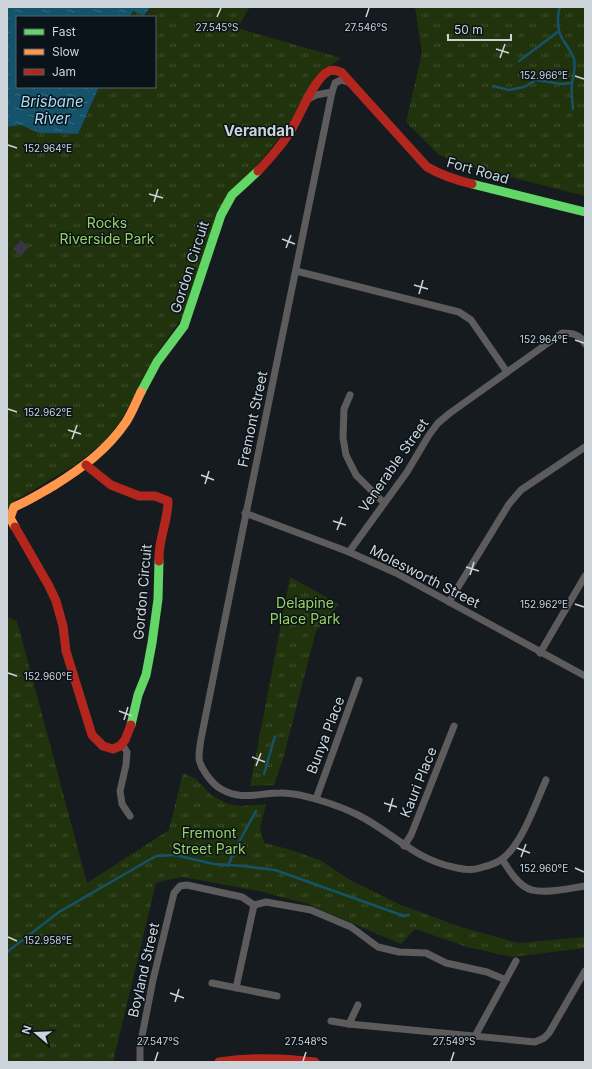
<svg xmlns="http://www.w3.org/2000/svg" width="592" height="1069" viewBox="0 0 592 1069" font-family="Inter,sans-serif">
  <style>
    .park { fill: url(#park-tufts) }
    .water { fill: url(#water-ripples) }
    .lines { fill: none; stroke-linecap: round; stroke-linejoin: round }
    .stream { stroke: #14536a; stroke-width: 2.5 }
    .building { fill: #3a3544 }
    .street { stroke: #5d5b5c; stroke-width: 7 }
    .fast { stroke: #63d668; stroke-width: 9 }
    .slow { stroke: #ff974d; stroke-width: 9 }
    .jam { stroke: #b3261e; stroke-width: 9 }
    .ticks { fill: none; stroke: #cdd4d9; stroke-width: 1.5 }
    .labels { text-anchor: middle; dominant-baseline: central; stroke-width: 3; stroke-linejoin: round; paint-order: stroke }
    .street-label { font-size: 14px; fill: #cdd4d9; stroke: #0a131a }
    .park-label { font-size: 14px; fill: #99d260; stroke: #0a131a }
    .water-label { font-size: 15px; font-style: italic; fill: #a7dbf2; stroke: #0a131a }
    .neighbourhood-label { font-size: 15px; font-weight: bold; fill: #cdd4d9; stroke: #0a131a }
    .ticks-label { font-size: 10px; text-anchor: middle; fill: #cdd4d9; stroke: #0a131a; stroke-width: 3; stroke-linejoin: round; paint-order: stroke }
  </style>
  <defs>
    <pattern id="park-tufts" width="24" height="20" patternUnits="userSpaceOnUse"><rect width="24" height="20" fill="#20330c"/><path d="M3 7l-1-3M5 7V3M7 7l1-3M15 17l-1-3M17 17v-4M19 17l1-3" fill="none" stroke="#3f502f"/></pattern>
    <pattern id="water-ripples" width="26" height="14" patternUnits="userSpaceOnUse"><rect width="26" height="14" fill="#14536a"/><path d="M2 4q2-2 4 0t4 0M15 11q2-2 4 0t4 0" fill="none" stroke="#356b7f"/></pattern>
  </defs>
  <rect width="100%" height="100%" fill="#161b20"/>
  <g class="park">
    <polygon points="150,7 250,7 237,28 341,58 316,76 288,127 218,214 183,316 158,352 122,419 105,441 75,465 13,502 7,511 7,127 21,125 39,133 78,134 99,87 155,87 155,17 130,17 133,11 145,16"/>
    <polygon points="415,7 585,7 585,196 466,166 439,155 406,122 422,53"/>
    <polygon points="290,577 339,604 316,631 283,759 274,785 250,786"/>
    <polygon points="7,617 17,621 87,883 169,830 183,773 196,779 211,795 228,804 242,806 266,804 260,828 264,843 288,849 320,860 350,880 401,905 461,927 518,943 585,937 585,948 512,957 467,947 415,929 401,944 308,904 259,891 183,877 171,879 156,883 113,1062 7,1062"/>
  </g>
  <polygon class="water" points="7,7 150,7 144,16 133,11 130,17 17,17 17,87 99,87 78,134 39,133 21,125 7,127"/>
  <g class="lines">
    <g class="stream">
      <path d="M 560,7 C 557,15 557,30 562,38 C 566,45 571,51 574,59 C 576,68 573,76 572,84 C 571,92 572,101 573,109"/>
      <polyline points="519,61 559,31"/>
      <polyline points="493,86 509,90 524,87 536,80 562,84 572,83"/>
      <polyline points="264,774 275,736"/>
      <polyline points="228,866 235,849 256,811"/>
      <polyline points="7,952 59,912 156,856 175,855 214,864 243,866 275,870 404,916 409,915"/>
    </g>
  </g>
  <polygon class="building" points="21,240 29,247 21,256 13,249"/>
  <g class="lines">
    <g class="street">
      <path d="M 351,83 L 341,80 L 335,83 L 332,92 C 289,308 243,523 201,739 C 200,745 199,752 199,758 C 200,768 212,784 221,789 C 242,801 258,793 280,793 C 300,792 340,806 358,815 C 392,832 414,859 453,867 C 462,869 471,871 480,868 C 487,866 496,864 502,859 C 522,845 536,802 546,780"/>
      <polyline points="308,99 316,95 332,92"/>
      <polyline points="296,271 459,312 471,320 507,372"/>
      <polyline points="350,395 344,409 343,438 346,455 356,475 384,503"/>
      <polyline points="245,513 349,552 396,573 585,676"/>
      <path d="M 349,552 L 407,472 L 429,435 L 438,423 L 450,413 L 562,333 C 572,333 580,334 585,344"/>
      <polyline points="449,602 509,504 521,490 585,447"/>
      <polyline points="540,653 585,576"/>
      <polyline points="122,744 127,752 126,765 120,791 122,804 130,816"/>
      <polyline points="316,799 359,680"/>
      <polyline points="404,846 411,835 454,726"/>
      <path d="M 502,859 C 509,870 519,887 532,890 C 546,894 570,888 585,886"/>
      <polyline points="212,983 277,996"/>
      <polyline points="236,988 254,905"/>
      <polyline points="331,1021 349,1024 535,1042 544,1038 549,1033 585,971"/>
      <polyline points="349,1024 358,1005"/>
      <polyline points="475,1036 516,961"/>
      <polyline points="140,1062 140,1046 153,980 174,893 180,886 187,885 242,897 254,905 266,902 311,910 351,927 378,947 399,952 426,953 446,963 487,972 506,980"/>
    </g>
    <g class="fast">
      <polyline points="472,184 585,212"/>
      <polyline points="141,392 157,362 184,326 221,215 232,195 258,171"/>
      <polyline points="131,725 138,695 146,675 152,643 158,599 159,561"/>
    </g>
    <path class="slow" d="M 15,527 L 10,518 L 14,507 C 29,501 41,493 55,485 C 82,468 107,450 126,422 C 132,413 136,402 141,392"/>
    <g class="jam">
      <path d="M 258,171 C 267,162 285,141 291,130 C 300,116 314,78 329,71 C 333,69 337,71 341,72 L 427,167 C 441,175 456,180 472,184"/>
      <path d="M 86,465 L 111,485 L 139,496 L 155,496 L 168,501 C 168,522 158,539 159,561"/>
      <polyline points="15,527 49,586 56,601 63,626 66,651 92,735 103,746 113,749 120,746 125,740 131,725"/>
      <path d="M 219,1062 C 251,1057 283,1058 315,1062"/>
    </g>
  </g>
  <path class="ticks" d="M 217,17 L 221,8M 366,17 L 369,8M 496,49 L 509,53M 500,58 L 505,44M 575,76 L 584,79M 8,145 L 17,148M 149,194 L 163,198M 154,202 L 158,189M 282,239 L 295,244M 286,248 L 291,235M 414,285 L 428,289M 419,294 L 423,280M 575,340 L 584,343M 8,409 L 17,412M 68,430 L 81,434M 72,439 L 77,425M 201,475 L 214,480M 205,484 L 209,471M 333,521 L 346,525M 337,530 L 342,517M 466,567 L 479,571M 470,575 L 474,562M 575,604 L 584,607M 8,673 L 17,676M 119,711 L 132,716M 124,720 L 128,707M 252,757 L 265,762M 256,766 L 261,753M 384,803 L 397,807M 389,812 L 393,798M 517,848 L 530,853M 521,857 L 526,844M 575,868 L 584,872M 8,937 L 17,941M 170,993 L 184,998M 175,1002 L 179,989M 155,1061 L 158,1052M 303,1061 L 306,1052M 451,1061 L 454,1052"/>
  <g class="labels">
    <g class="street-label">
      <text transform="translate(478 170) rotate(16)">Fort Road</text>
      <text transform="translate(189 267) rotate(-72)">Gordon Circuit</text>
      <text transform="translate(252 419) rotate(-78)">Fremont Street</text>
      <text transform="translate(393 465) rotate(-55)">Venerable Street</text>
      <text transform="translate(425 576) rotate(27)">Molesworth Street</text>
      <text transform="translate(142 592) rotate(-85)">Gordon Circuit</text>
      <text transform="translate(325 735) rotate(-69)">Bunya Place</text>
      <text transform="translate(418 782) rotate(-68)">Kauri Place</text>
      <text transform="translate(143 970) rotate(-77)">Boyland Street</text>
    </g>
    <g class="park-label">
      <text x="107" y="222">Rocks<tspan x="107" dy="16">Riverside Park</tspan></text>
      <text x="305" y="602">Delapine<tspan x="305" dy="16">Place Park</tspan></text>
      <text x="209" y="832">Fremont<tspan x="209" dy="16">Street Park</tspan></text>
    </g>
    <g class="water-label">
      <text x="52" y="101">Brisbane<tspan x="52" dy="17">River</tspan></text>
    </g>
    <g class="neighbourhood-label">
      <text x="259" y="130">Verandah</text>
    </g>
  </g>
  <g class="ticks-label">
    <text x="217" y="31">27.545°S</text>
    <text x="366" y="31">27.546°S</text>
    <text x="544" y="79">152.966°E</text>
    <text x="48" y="152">152.964°E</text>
    <text x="544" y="343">152.964°E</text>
    <text x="48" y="416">152.962°E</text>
    <text x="544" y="608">152.962°E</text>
    <text x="48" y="680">152.960°E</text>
    <text x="544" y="872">152.960°E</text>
    <text x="48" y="944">152.958°E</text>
    <text x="158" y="1045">27.547°S</text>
    <text x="306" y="1045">27.548°S</text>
    <text x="454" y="1045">27.549°S</text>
  </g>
  <rect width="592" height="1069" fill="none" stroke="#cdd4d9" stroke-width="16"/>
  <rect x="16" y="16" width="140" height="72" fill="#0a131a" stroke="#586066"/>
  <rect x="24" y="29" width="20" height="6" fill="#63d668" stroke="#586066"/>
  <text x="52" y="36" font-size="12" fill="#cdd4d9">Fast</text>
  <rect x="24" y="49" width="20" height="6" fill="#ff974d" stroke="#586066"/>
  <text x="52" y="56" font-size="12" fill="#cdd4d9">Slow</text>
  <rect x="24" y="69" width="20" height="6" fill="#b3261e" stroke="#586066"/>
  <text x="52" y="76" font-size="12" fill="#cdd4d9">Jam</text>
  <g transform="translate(36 1033) rotate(289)" stroke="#0a131a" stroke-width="3" paint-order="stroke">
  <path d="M0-3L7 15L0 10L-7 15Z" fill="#cdd4d9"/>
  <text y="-6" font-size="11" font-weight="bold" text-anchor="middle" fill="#cdd4d9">N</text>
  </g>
  <path d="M448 34v6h63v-6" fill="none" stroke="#cdd4d9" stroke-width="2"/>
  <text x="454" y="34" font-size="12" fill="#cdd4d9" stroke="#0a131a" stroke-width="3" paint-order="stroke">50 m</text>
</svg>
